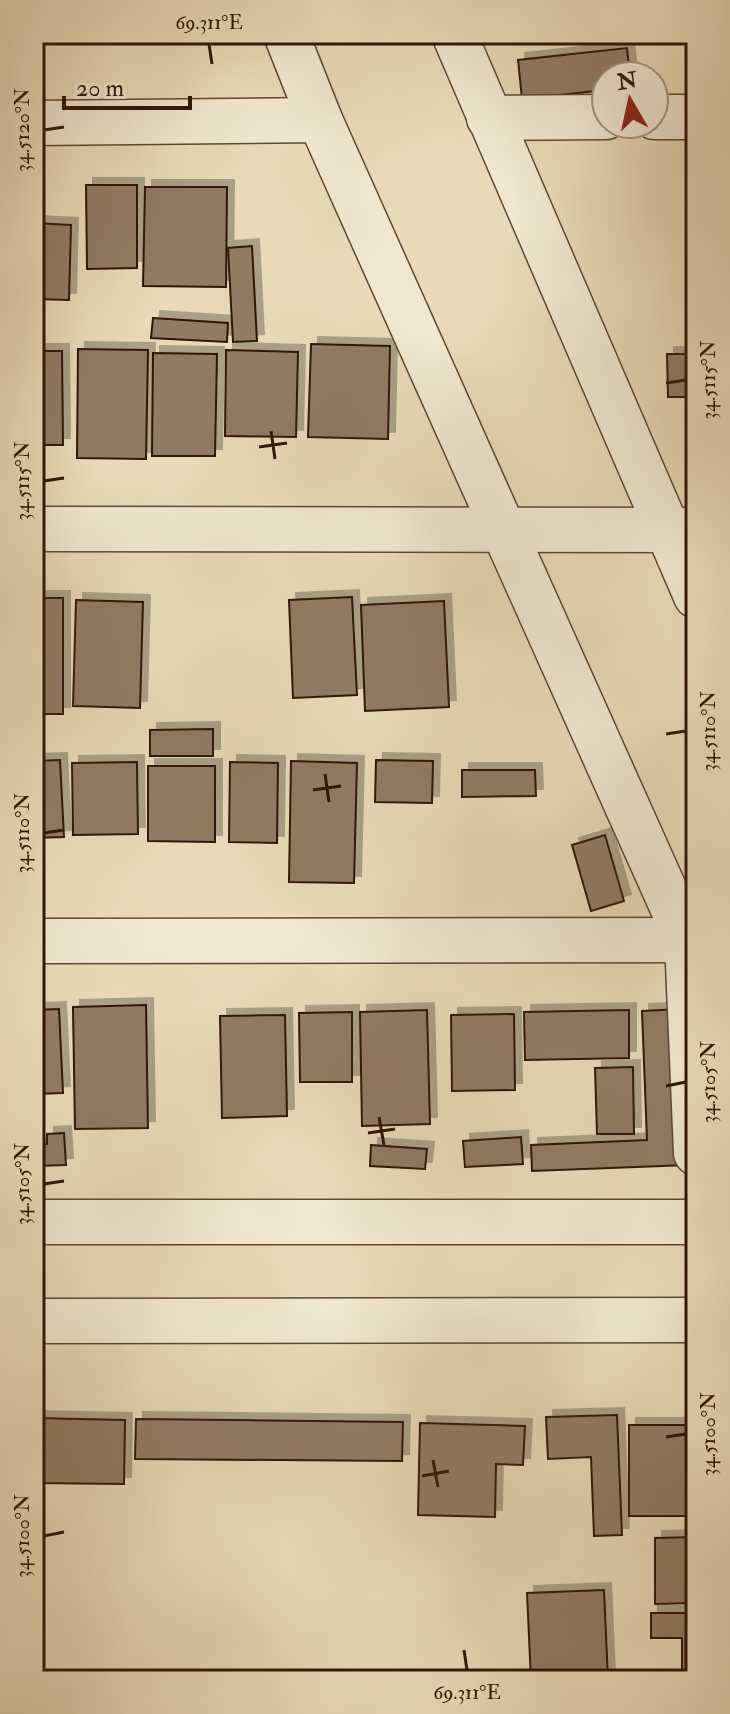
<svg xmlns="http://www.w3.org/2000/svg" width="730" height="1714" viewBox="0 0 730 1714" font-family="'IM FELL Double Pica',serif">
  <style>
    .building { fill: #907c62; stroke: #301607; stroke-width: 2; filter: url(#shadow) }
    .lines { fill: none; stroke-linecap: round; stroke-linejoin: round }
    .street-casing { stroke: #5e4733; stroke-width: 47 }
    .street { stroke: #f0e7d0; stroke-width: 44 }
    .ticks { fill: none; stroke: #301607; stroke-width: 3 }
    .neatline { fill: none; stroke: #301607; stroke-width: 3 }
    .ticks-label { font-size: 20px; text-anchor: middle; fill: #301607 }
  </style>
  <defs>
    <filter id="shadow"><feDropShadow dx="7" dy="-7" stdDeviation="0" flood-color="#0004"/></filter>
  </defs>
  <rect width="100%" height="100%" fill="#e8dab6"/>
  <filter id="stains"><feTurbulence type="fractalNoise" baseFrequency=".0025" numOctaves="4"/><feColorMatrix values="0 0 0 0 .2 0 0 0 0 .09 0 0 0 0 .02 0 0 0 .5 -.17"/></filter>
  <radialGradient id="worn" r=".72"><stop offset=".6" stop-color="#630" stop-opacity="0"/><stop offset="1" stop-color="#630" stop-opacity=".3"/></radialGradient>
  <g class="building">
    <polygon points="627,48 630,76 606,76 606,90 522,99 518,60"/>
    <polygon points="86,185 137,185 137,268 87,269"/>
    <polygon points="145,187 227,187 226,287 143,286"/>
    <polygon points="34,223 71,225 69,300 34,299"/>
    <polygon points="252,246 257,341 233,342 228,248"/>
    <polygon points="153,318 228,323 227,342 151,338"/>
    <polygon points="311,344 390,346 388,439 308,437"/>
    <polygon points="78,349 148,350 146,459 77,458"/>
    <polygon points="226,350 298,352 296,437 225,436"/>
    <polygon points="34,351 62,351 63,445 34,445"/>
    <polygon points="153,353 217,354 215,456 152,456"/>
    <polygon points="667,354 696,354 696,397 668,397"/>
    <polygon points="352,597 357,695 293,698 289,600"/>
    <rect x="34" y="598" width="29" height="116"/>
    <polygon points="76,600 143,602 140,708 73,706"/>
    <polygon points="444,601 449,707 365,711 361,605"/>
    <polygon points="213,729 213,756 150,756 150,730"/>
    <polygon points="60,760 64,837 34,838 34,761"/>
    <polygon points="376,760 433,761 432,803 375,802"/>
    <polygon points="291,761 357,763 354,883 289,882"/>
    <polygon points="137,762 138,834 73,835 72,763"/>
    <polygon points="230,762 278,763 277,843 229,842"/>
    <polygon points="148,766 215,766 215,842 148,841"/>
    <polygon points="462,770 535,770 536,796 462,797"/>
    <polygon points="605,835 624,901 591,911 572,845"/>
    <polygon points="146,1005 148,1128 75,1129 73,1007"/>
    <polygon points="59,1009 63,1093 34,1094 34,1010"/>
    <polygon points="682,1009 688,1165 532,1171 531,1145 647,1140 642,1011"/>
    <polygon points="427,1010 430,1124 362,1126 360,1012"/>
    <polygon points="629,1010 629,1058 525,1060 524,1012"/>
    <polygon points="352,1012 352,1082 300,1082 299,1013"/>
    <polygon points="514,1014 515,1090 452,1091 451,1015"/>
    <polygon points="285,1015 287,1116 222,1118 220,1016"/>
    <polygon points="633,1067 634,1134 597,1134 595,1068"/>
    <polygon points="64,1133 66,1165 34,1166 34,1145 47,1144 47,1134"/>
    <polygon points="521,1137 523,1164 465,1167 463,1141"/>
    <polygon points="371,1145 427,1149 425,1169 370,1166"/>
    <polygon points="617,1415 622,1535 594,1536 591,1457 548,1459 546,1417"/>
    <polygon points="34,1418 125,1420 124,1484 34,1483"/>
    <polygon points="136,1419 403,1422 402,1461 135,1459"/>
    <polygon points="420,1423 525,1426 523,1465 496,1464 495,1517 418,1515"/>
    <rect x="629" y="1425" width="67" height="91"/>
    <polygon points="696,1537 696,1603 655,1604 655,1538"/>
    <polygon points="604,1590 608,1680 531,1680 527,1593"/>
    <polygon points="651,1613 696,1613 696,1679 682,1679 682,1638 651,1638"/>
  </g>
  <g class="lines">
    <defs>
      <g id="street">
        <polyline points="286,34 320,120 687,940 696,1153"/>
        <polyline points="454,34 696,596"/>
        <polyline points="654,117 696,117"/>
        <polyline points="489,118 606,117"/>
        <polyline points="34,123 320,120"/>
        <polyline points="34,529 696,530"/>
        <polyline points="34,941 696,940"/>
        <polyline points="34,1222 696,1222"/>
        <polyline points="34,1321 696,1320"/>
      </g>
    </defs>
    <use href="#street" class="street-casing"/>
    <use href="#street" class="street"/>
  </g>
  <path class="ticks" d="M 209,44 L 212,64M 44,130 L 64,127M 666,383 L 686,380M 271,431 L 275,459M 259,447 L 287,443M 44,481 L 64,478M 666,734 L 686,731M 325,774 L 329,802M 313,790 L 341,786M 44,833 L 64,830M 666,1086 L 686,1082M 379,1117 L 384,1145M 368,1133 L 395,1129M 44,1184 L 64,1181M 666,1437 L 686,1434M 433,1460 L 438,1487M 422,1476 L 449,1471M 44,1536 L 64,1532M 464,1650 L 467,1670"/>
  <rect width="730" height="1714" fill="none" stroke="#e8dab6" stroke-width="88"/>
  <g transform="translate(630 100) rotate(351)"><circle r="38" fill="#f0e7d0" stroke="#a39380" stroke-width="2"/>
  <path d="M0-6L14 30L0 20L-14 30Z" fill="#8f2418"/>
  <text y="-12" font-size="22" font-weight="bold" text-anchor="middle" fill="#301607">N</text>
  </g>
  <path d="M64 96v12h126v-12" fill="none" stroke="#301607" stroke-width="4"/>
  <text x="76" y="96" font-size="24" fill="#301607" stroke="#f0e7d0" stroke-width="6" paint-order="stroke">20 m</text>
  <rect x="44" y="44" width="642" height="1626" class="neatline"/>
  <g class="ticks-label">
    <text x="209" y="29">69.311°E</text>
    <text transform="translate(22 130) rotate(-90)" y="7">34.5120°N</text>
    <text transform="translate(708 380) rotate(-90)" y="7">34.5115°N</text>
    <text transform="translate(22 481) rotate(-90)" y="7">34.5115°N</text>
    <text transform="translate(708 731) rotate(-90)" y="7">34.5110°N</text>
    <text transform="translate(22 833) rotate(-90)" y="7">34.5110°N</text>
    <text transform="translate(708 1082) rotate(-90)" y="7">34.5105°N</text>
    <text transform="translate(22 1184) rotate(-90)" y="7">34.5105°N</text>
    <text transform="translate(708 1434) rotate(-90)" y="7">34.5100°N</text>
    <text transform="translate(22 1536) rotate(-90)" y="7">34.5100°N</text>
    <text x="467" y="1699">69.311°E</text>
  </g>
  <rect width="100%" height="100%" filter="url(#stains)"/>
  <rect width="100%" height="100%" fill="url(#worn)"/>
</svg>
